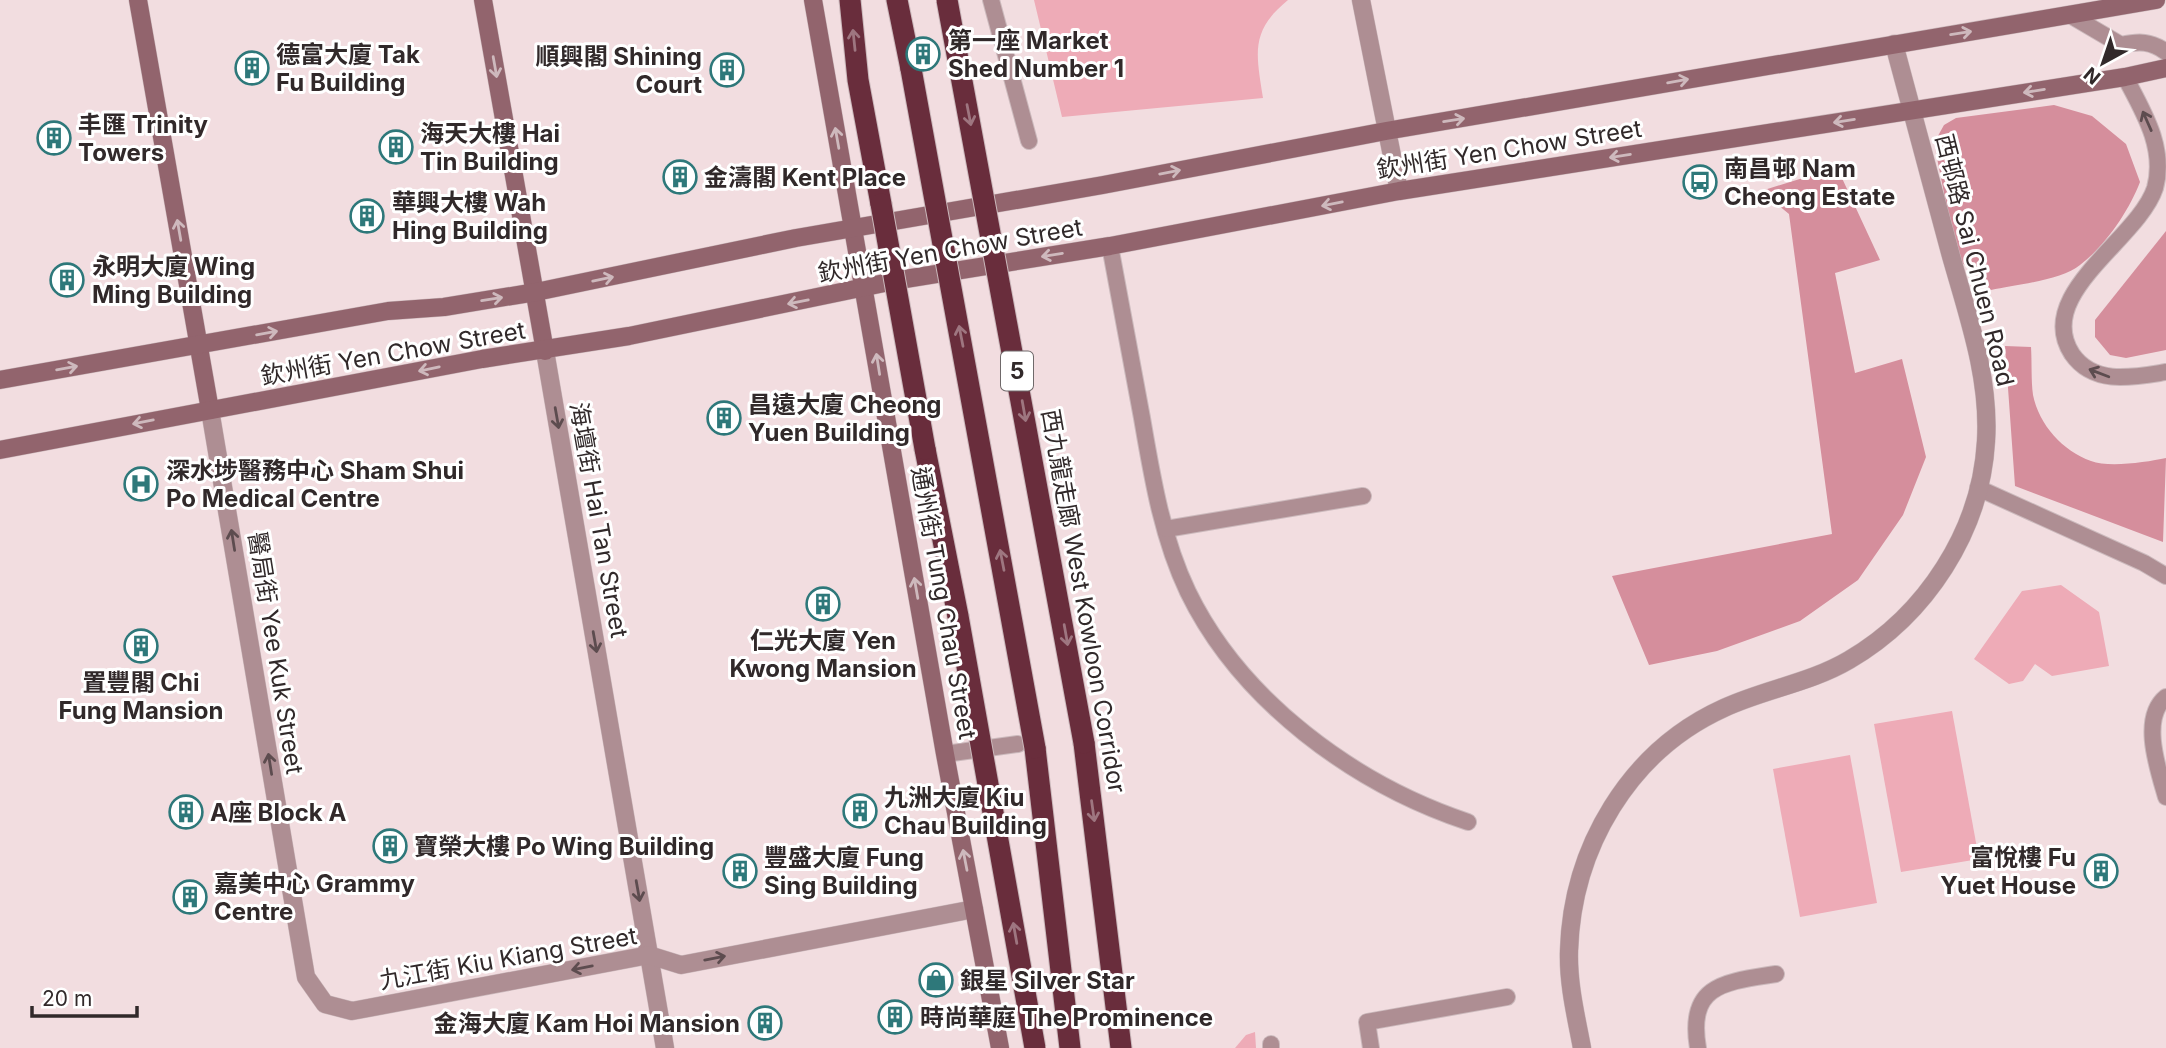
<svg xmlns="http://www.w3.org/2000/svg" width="2166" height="1048" viewBox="0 0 2166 1048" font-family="Inter,'Noto Sans TC',sans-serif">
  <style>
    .green { fill: #eeabb7 }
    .forest { fill: #d58e9c }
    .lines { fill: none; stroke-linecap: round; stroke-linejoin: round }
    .lane-casing { stroke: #cbb9bc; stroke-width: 18 }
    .street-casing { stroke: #cbb9bc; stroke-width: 19 }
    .secondary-casing { stroke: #cbb9bc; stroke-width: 19 }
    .highway-casing { stroke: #cbb9bc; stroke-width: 23 }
    .lane { stroke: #ae8e93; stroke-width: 16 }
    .street { stroke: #ae8e93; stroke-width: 18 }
    .secondary { stroke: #92646d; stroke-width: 18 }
    .highway { stroke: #692d3c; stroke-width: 21 }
    .highway-bridge-casing { stroke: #cbb9bc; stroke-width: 23; stroke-linecap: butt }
    .highway-bridge { stroke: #692d3c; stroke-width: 21 }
    .oneway { stroke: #ceb9bd }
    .oneway2 { stroke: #9e7680 }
    .oneway3 { stroke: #5d4c4f }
    .labels { text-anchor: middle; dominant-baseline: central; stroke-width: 6; stroke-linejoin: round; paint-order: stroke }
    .shield { fill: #fff; stroke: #6f696a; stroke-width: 2 }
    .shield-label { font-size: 23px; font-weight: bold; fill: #31292a }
    .poi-label { font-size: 24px; font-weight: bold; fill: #31292a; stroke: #fff; text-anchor: start }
    .street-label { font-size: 24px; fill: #31292a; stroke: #fff }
  </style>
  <rect width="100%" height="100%" fill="#f2dde0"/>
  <g class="green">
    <path d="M 1034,0 L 1288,0 C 1250,31 1256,53 1263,98 L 1062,117 Z"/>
    <polygon points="2061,585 2099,612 2109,666 2052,676 2035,664 2023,681 2009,684 1974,659 2022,591"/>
    <polygon points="1952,711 1979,859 1901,872 1874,724"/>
    <polygon points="1850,755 1877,903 1800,917 1773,769"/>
    <polygon points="1255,1032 1256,1048 1235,1048 1246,1035"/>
  </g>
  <g class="forest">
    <path d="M 2054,105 L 2092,116 L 2126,144 L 2140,182 C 2129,211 2105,246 2080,265 C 2062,280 2015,285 1991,290 L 1957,258 L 1934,143 L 1944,125 L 1956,118 Z"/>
    <polygon points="1819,173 1841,176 1880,260 1835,273 1855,373 1902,359 1926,457 1903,515 1858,580 1800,621 1717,651 1649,665 1612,576 1832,534 1789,214 1761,191"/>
    <polygon points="2166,231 2166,350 2126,358 2110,355 2095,337 2095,320"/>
    <path d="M 2005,346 L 2031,347 C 2032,363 2031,380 2033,395 C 2039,425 2063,451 2091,461 C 2109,468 2147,462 2166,458 L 2163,542 L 2015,486 Z"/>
  </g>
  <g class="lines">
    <defs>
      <g id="lane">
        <polyline points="991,0 1029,141"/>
        <path d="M 2070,15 L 2121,45 C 2139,41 2151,41 2166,52"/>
        <path d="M 2125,77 C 2143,111 2166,148 2155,188 C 2138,240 2033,294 2072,354 C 2094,386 2134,377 2166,372"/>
        <path d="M 1110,246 C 1121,303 1131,361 1142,418 C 1152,476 1162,538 1188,592 C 1241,701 1354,784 1468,822"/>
        <polyline points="1978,488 2144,563 2166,576"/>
        <polyline points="1166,529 1363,496"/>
        <path d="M 2166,697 C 2140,718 2158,769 2166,797"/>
        <polyline points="945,754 1018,744"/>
        <polyline points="1271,1044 1271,1048"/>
        <polyline points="1371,1048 1367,1022 1507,997"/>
        <path d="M 1698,1048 C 1687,984 1725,982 1776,974"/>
      </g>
      <g id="street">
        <polyline points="1361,0 1399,191"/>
        <polyline points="545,351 665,1048"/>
        <polyline points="210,410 306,977 325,1004 352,1011 649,955 681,965 974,909"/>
        <path d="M 1582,1048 C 1576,1016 1568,984 1569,951 C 1572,848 1629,751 1724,708 C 1765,689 1810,683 1849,660 C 1926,615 1981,531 1986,441 C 1990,378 1968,316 1951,256 C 1932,186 1913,115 1894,44"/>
      </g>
      <g id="secondary">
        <polyline points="138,0 210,410"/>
        <polyline points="483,0 545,351"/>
        <polyline points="813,0 945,754 1000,1048"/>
        <polyline points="0,380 388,311 444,307 536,292 796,238 1103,185 1386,131 2156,0"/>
        <polyline points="0,450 482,359 629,336 899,280 1110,246 1399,191 2125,77 2166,68"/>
      </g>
      <g id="highway">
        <polyline points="850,0 858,80 881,204"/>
        <polyline points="897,0 911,69"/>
        <polyline points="925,449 958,616"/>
        <polyline points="1084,743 1121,1048"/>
        <polyline points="1035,748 1070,1048"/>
      </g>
    </defs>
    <use href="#lane" class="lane-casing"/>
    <use href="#street" class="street-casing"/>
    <use href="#secondary" class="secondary-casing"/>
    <use href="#highway" class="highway-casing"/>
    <use href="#lane" class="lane"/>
    <use href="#street" class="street"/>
    <use href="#secondary" class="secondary"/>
    <use href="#highway" class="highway"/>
    <defs>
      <g id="highway-bridge">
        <polyline points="947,0 1084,743"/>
        <polyline points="911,69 1035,748"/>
        <polyline points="881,204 925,449"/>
        <polyline points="958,616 1035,1048"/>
      </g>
    </defs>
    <use href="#highway-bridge" class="highway-bridge-casing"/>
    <use href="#highway-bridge" class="highway-bridge"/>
  </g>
  <defs><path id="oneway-shaft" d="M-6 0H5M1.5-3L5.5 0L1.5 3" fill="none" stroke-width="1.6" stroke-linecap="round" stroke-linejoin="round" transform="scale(1.75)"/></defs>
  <g class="oneway">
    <use href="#oneway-shaft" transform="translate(1961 33) rotate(-9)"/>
    <use href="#oneway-shaft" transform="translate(495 67) rotate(80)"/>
    <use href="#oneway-shaft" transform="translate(1678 81) rotate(-10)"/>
    <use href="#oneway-shaft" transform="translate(2034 91) rotate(171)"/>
    <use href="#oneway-shaft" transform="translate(1454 120) rotate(-9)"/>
    <use href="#oneway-shaft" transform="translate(1844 121) rotate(171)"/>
    <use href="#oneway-shaft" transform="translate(837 138) rotate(-100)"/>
    <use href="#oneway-shaft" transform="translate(1620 156) rotate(171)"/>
    <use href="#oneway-shaft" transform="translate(1170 172) rotate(-11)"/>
    <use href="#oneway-shaft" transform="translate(1332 204) rotate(169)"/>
    <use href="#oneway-shaft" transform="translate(179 230) rotate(-100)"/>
    <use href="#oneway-shaft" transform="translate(1052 255) rotate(171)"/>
    <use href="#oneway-shaft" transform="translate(603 279) rotate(-12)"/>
    <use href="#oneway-shaft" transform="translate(492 299) rotate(-9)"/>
    <use href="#oneway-shaft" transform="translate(798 302) rotate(169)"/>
    <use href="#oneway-shaft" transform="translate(267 333) rotate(-10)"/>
    <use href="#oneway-shaft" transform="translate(878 364) rotate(-99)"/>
    <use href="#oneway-shaft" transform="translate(67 368) rotate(-10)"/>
    <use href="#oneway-shaft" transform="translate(429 369) rotate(168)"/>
    <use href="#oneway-shaft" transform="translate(143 422) rotate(169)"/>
    <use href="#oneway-shaft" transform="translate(916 588) rotate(-100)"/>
    <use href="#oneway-shaft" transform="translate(965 860) rotate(-101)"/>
  </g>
  <g class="oneway2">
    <use href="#oneway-shaft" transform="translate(854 40) rotate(-96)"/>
    <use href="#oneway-shaft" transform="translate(969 115) rotate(79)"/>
    <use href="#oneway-shaft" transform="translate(961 336) rotate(-101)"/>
    <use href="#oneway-shaft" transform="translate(1024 411) rotate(80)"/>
    <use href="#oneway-shaft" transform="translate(1002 560) rotate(-101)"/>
    <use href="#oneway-shaft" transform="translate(1066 635) rotate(80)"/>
    <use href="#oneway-shaft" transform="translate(1093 811) rotate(82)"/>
    <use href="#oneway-shaft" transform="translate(1015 933) rotate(-100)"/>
  </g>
  <g class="oneway3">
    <use href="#oneway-shaft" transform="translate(2147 121) rotate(-114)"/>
    <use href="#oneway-shaft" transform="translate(2099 373) rotate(-159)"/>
    <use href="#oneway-shaft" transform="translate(557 418) rotate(80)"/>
    <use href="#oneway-shaft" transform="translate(233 540) rotate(-99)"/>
    <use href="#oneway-shaft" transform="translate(595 642) rotate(80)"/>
    <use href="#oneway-shaft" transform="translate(270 764) rotate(-99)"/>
    <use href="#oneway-shaft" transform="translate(638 891) rotate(80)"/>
    <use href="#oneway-shaft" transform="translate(715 958) rotate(-11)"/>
    <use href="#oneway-shaft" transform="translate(582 968) rotate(169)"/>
  </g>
  <defs>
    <symbol id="building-ring" viewBox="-11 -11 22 22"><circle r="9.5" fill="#fff" stroke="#2e787a" stroke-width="1.5"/><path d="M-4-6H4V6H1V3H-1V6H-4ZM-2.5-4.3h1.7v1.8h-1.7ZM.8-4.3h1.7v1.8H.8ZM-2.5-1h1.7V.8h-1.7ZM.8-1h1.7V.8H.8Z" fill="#2e787a"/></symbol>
    <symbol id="bus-ring" viewBox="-11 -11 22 22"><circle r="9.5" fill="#fff" stroke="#2e787a" stroke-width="1.5"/><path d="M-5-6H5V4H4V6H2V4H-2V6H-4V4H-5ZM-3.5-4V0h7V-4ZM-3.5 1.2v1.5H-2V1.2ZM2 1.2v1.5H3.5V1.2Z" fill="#2e787a"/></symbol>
    <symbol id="hospital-ring" viewBox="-11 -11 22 22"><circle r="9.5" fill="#fff" stroke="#2e787a" stroke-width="1.5"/><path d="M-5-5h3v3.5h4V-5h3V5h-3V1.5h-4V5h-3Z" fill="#2e787a"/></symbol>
    <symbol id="shop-ring" viewBox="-11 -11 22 22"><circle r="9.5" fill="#fff" stroke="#2e787a" stroke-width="1.5"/><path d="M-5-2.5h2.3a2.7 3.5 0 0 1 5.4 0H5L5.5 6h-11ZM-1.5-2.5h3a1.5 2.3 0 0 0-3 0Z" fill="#2e787a"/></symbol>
  </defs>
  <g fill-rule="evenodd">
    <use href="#building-ring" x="904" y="35" width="38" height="38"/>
    <use href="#building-ring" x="233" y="49" width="38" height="38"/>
    <use href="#building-ring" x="708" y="51" width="38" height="38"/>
    <use href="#building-ring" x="35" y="119" width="38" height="38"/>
    <use href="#building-ring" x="377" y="128" width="38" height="38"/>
    <use href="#building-ring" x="661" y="158" width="38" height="38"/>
    <use href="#bus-ring" x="1681" y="163" width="38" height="38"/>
    <use href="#building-ring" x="348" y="197" width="38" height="38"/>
    <use href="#building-ring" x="48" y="261" width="38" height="38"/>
    <use href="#building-ring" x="705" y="399" width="38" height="38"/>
    <use href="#hospital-ring" x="122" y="465" width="38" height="38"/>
    <use href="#building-ring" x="804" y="585" width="38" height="38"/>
    <use href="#building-ring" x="122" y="627" width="38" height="38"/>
    <use href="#building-ring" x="841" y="792" width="38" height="38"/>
    <use href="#building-ring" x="167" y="793" width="38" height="38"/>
    <use href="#building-ring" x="371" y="827" width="38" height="38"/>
    <use href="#building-ring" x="721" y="852" width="38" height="38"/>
    <use href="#building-ring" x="2082" y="852" width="38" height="38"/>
    <use href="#building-ring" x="171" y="878" width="38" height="38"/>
    <use href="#shop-ring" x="917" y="961" width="38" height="38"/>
    <use href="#building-ring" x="876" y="998" width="38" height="38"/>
    <use href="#building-ring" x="746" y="1004" width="38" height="38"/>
  </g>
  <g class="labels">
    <rect class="shield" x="1001" y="351.5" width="32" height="39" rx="5"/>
    <g class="shield-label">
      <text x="1017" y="371">5</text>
    </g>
    <g class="poi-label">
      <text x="948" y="40">第一座 Market<tspan x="948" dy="28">Shed Number 1</tspan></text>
      <text x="276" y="54">德富大廈 Tak<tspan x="276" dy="28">Fu Building</tspan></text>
      <text x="702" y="56" text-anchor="end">順興閣 Shining<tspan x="702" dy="28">Court</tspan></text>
      <text x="78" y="124">丰匯 Trinity<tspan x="78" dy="28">Towers</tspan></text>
      <text x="420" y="133">海天大樓 Hai<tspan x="420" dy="28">Tin Building</tspan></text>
      <text x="1724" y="168">南昌邨 Nam<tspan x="1724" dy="28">Cheong Estate</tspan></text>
      <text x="704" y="177">金濤閣 Kent Place</text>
      <text x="392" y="202">華興大樓 Wah<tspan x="392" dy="28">Hing Building</tspan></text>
      <text x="92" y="266">永明大廈 Wing<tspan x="92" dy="28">Ming Building</tspan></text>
      <text x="748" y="404">昌遠大廈 Cheong<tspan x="748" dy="28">Yuen Building</tspan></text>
      <text x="166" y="470">深水埗醫務中心 Sham Shui<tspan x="166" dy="28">Po Medical Centre</tspan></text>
      <text x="823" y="640" text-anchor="middle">仁光大廈 Yen<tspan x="823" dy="28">Kwong Mansion</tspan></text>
      <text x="141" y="682" text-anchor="middle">置豐閣 Chi<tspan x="141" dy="28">Fung Mansion</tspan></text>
      <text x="884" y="797">九洲大廈 Kiu<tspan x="884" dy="28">Chau Building</tspan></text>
      <text x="210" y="812">A座 Block A</text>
      <text x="414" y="846">寶榮大樓 Po Wing Building</text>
      <text x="764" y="857">豐盛大廈 Fung<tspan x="764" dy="28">Sing Building</tspan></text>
      <text x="2076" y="857" text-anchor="end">富悅樓 Fu<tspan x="2076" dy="28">Yuet House</tspan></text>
      <text x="214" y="883">嘉美中心 Grammy<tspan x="214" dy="28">Centre</tspan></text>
      <text x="960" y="980">銀星 Silver Star</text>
      <text x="920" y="1017">時尚華庭 The Prominence</text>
      <text x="740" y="1023" text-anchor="end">金海大廈 Kam Hoi Mansion</text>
    </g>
    <g class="street-label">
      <text transform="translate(1509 149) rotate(-9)">欽州街 Yen Chow Street</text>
      <text transform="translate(950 250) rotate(-10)">欽州街 Yen Chow Street</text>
      <text transform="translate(1975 260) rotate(76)">西邨路 Sai Chuen Road</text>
      <text transform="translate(393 353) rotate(-10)">欽州街 Yen Chow Street</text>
      <text transform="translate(599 520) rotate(80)">海壇街 Hai Tan Street</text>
      <text transform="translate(1084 601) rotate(80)">西九龍走廊 West Kowloon Corridor</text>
      <text transform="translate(944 603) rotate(80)">通州街 Tung Chau Street</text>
      <text transform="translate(276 653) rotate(81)">醫局街 Yee Kuk Street</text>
      <text transform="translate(508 958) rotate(-10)">九江街 Kiu Kiang Street</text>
    </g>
  </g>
  <g transform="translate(2103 63) rotate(220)" stroke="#ffffff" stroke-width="5" paint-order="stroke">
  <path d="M0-5L12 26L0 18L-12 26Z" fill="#31292a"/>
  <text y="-10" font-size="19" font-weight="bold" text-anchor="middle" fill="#31292a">N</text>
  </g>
  <path d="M32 1006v10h105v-10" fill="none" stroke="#31292a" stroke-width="3.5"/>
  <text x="42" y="1006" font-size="21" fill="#31292a" stroke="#ffffff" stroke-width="5" paint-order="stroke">20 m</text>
</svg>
